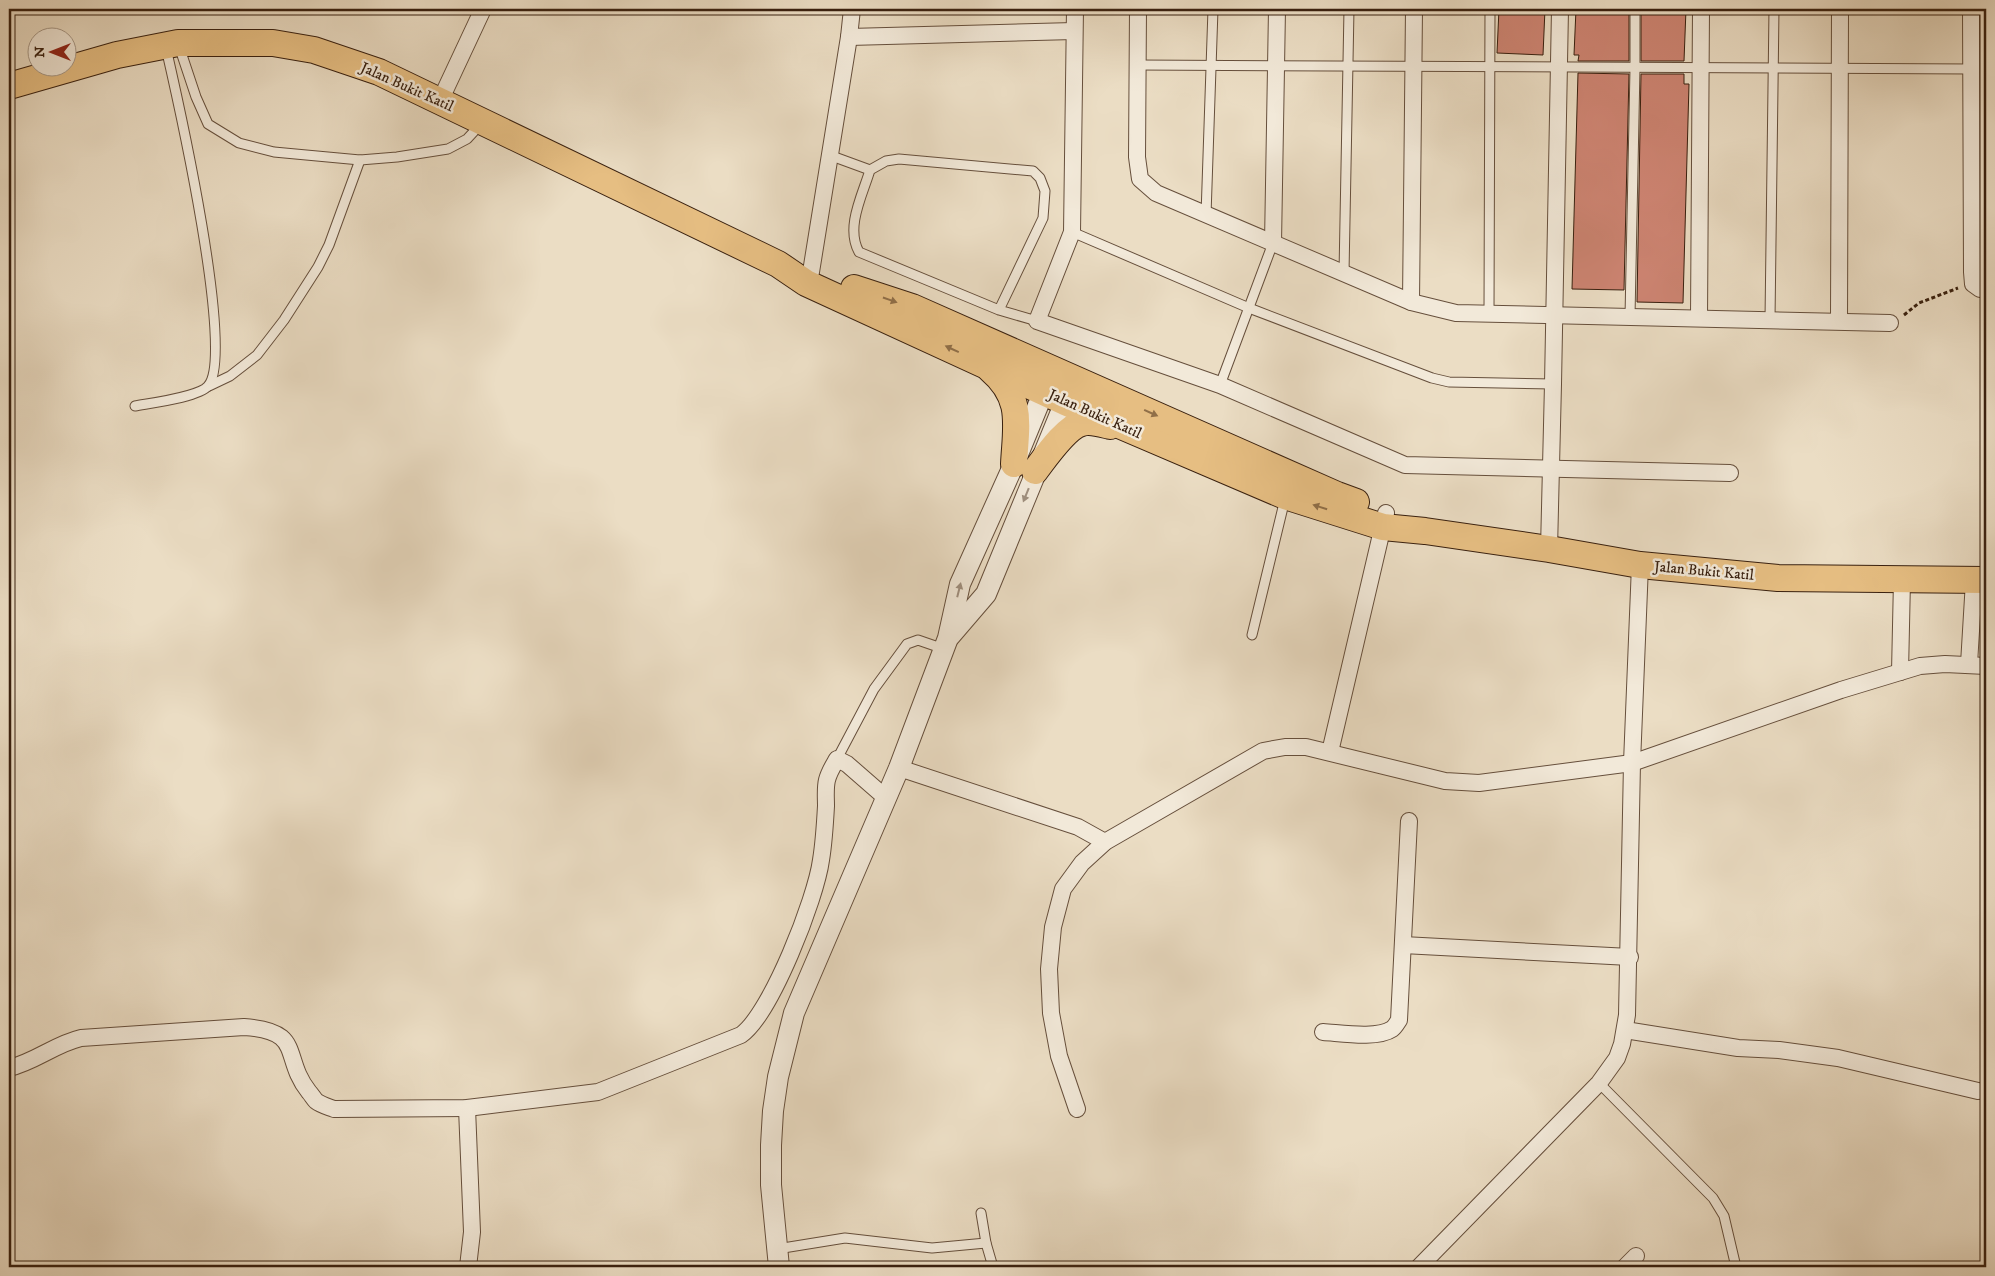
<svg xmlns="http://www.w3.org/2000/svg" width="1995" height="1276" viewBox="0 0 1995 1276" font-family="'IM FELL DW Pica',serif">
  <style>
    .building { fill: #cd8472; stroke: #39200f }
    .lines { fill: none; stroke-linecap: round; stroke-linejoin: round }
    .service-casing { stroke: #664f3c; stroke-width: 11 }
    .minor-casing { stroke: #664f3c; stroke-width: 18 }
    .tertiary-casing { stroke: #664f3c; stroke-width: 22 }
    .primary-casing { stroke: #39200f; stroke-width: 28 }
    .path { stroke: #39200f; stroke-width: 3; stroke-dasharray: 4 2.5; stroke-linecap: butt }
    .service { stroke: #f2e9d9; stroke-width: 9 }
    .minor { stroke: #f2e9d9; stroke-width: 16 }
    .tertiary { stroke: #f2e9d9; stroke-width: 20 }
    .primary { stroke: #e6be82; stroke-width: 26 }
    .oneway { fill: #906f48 }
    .oneway2 { fill: #9f8f7e }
    .labels { text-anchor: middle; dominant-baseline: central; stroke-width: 5; stroke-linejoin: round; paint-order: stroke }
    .street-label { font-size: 15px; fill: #39200f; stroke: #f2e9d9 }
  </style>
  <rect width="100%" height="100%" fill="#ebddc4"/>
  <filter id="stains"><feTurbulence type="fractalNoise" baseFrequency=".004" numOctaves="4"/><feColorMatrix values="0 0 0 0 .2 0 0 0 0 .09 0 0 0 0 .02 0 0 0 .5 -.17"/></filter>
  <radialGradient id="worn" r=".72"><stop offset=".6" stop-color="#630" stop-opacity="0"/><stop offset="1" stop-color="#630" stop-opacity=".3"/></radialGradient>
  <g class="building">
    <polygon points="1499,9 1545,9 1543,55 1497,53"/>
    <polygon points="1576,9 1629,9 1629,61 1578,61 1579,55 1574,55"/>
    <polygon points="1641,9 1686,9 1684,61 1641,61"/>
    <polygon points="1578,73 1629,74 1624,290 1572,289"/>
    <polygon points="1641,74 1684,74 1684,84 1689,84 1683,303 1637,302"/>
  </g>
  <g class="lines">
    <defs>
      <g id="service">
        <polyline points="179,46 196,97 208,124 239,143 274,152 360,160 397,157 448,149 467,139 480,125"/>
        <polyline points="1138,65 1971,69"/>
        <polyline points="829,155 870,170"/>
        <polyline points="1206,215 1213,9"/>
        <polyline points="1072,232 1249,308 1432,378 1449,382 1553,384"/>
        <polyline points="1344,273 1349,9"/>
        <path d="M 999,310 L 1043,218 L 1045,191 L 1040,178 L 1033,171 L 899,159 L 886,161 L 870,170 C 863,194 845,227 859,252 L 999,310 L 1037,321"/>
        <polyline points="1489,313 1490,9"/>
        <polyline points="1630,317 1635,68 1635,9"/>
        <polyline points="1770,320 1774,9"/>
        <polyline points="1220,385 1273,243"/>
        <polyline points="209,386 230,376 257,355 284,320 318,267 329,245 360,160"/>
        <path d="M 135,406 C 151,403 199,397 208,386 C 236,356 177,96 166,48"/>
        <polyline points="1252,635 1285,499"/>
        <polyline points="837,759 874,689 907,644 918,640 944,649"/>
        <polyline points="1599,1083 1713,1198 1724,1216 1736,1267"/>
        <polyline points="981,1213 986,1243 993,1267"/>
        <polyline points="777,1249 845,1238 932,1248 986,1243"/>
      </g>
      <g id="minor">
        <polyline points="1075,9 1072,232 1037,321 1220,385 1405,465 1730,473"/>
        <polyline points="1138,9 1137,157 1140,179 1156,193 1411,302 1456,313 1890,323"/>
        <polyline points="1971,9 1972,272 1973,284 1980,289 1986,289"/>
        <polyline points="849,37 1074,31"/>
        <polyline points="440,101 483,9"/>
        <polyline points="1273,243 1277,9"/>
        <polyline points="806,283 811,272 849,37 852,9"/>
        <polyline points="1411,302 1414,9"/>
        <polyline points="1699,318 1701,9"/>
        <polyline points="1839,321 1840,9"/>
        <polyline points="1549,549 1553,384 1560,9"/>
        <polyline points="1969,664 1974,581"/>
        <polyline points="1900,672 1902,580"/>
        <polyline points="1330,752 1386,513"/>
        <polyline points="899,768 1078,827 1105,842"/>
        <polyline points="1403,945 1630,957"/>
        <polyline points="1625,1030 1738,1048 1779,1050 1838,1058 1978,1091"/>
        <path d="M 1323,1032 C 1341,1033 1377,1039 1392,1029 C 1395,1027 1397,1023 1399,1020 L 1409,821"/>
        <path d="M 9,1068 C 35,1062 55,1044 81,1038 L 244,1027 C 305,1031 281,1057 309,1092 C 311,1094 314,1099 316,1101 C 321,1105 329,1107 334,1109 L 467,1108 L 598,1092 L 741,1035 C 771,1014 816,898 821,860 C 824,842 825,824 826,806 C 826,798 825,788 827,780 C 829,772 833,766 837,759 L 847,764 L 886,798"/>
        <polyline points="467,1108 472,1232 468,1267"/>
        <polyline points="1077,1109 1059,1056 1051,1013 1049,969 1053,927 1063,889 1082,863 1105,842 1263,751 1285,747 1306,747 1445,781 1479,783 1632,763 1841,690 1920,666 1945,664 1986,666"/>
        <polyline points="1419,1267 1599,1083 1617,1058 1622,1044 1627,1015 1632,763 1640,565"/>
        <polyline points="1625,1267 1636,1256"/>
      </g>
      <g id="tertiary">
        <polyline points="950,636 986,594 1065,402"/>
        <polyline points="779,1267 771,1185 771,1145 773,1111 778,1077 794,1013 899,768 948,638 960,584 1014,464 1044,391"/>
      </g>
      <g id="primary">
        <polyline points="9,86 117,55 178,43 273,43 314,50 379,72 778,264 806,283 1065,402 1285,496 1383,527 1425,531 1549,549 1640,565 1778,578 1986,580"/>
        <polyline points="854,288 912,307 1337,495 1356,502"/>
        <path d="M 990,369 C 1024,398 1016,425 1014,464"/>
        <path d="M 1035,471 C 1045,458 1066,427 1082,423 C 1090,420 1102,424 1110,426"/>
      </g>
    </defs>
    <use href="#service" class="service-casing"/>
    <use href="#minor" class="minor-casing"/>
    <use href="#tertiary" class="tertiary-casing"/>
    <use href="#primary" class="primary-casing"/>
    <polyline class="path" points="1904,315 1919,303 1958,288"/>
    <use href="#service" class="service"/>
    <use href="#minor" class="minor"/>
    <use href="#tertiary" class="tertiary"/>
    <use href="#primary" class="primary"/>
  </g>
  <defs><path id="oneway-solid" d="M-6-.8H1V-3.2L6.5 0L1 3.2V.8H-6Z" transform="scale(1.25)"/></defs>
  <g class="oneway">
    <use href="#oneway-solid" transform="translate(890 300) rotate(19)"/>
    <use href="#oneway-solid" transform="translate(952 349) rotate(-155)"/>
    <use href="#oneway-solid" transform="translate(1151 413) rotate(24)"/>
    <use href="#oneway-solid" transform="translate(1320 507) rotate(-162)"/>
  </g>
  <g class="oneway2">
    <use href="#oneway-solid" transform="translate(1026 495) rotate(112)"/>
    <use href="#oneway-solid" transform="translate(959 590) rotate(-76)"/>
  </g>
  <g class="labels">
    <g class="street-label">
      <text transform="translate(407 87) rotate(24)">Jalan Bukit Katil</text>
      <text transform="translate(1095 414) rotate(24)">Jalan Bukit Katil</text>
      <text transform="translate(1704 571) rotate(5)">Jalan Bukit Katil</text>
    </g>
  </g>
  <rect width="1995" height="1276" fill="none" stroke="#ebddc4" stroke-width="30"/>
  <rect x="10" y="10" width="1975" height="1256" fill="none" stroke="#39200f" stroke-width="2.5"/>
  <rect x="15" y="15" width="1965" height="1246" fill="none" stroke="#39200f"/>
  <g transform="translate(52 52) rotate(270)"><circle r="24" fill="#f2e9d9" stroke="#a89988"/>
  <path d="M0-4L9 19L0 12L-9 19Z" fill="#8f2418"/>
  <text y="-8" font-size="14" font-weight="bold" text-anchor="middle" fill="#39200f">N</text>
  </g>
  <rect width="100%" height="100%" filter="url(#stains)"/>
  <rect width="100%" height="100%" fill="url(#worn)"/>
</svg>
